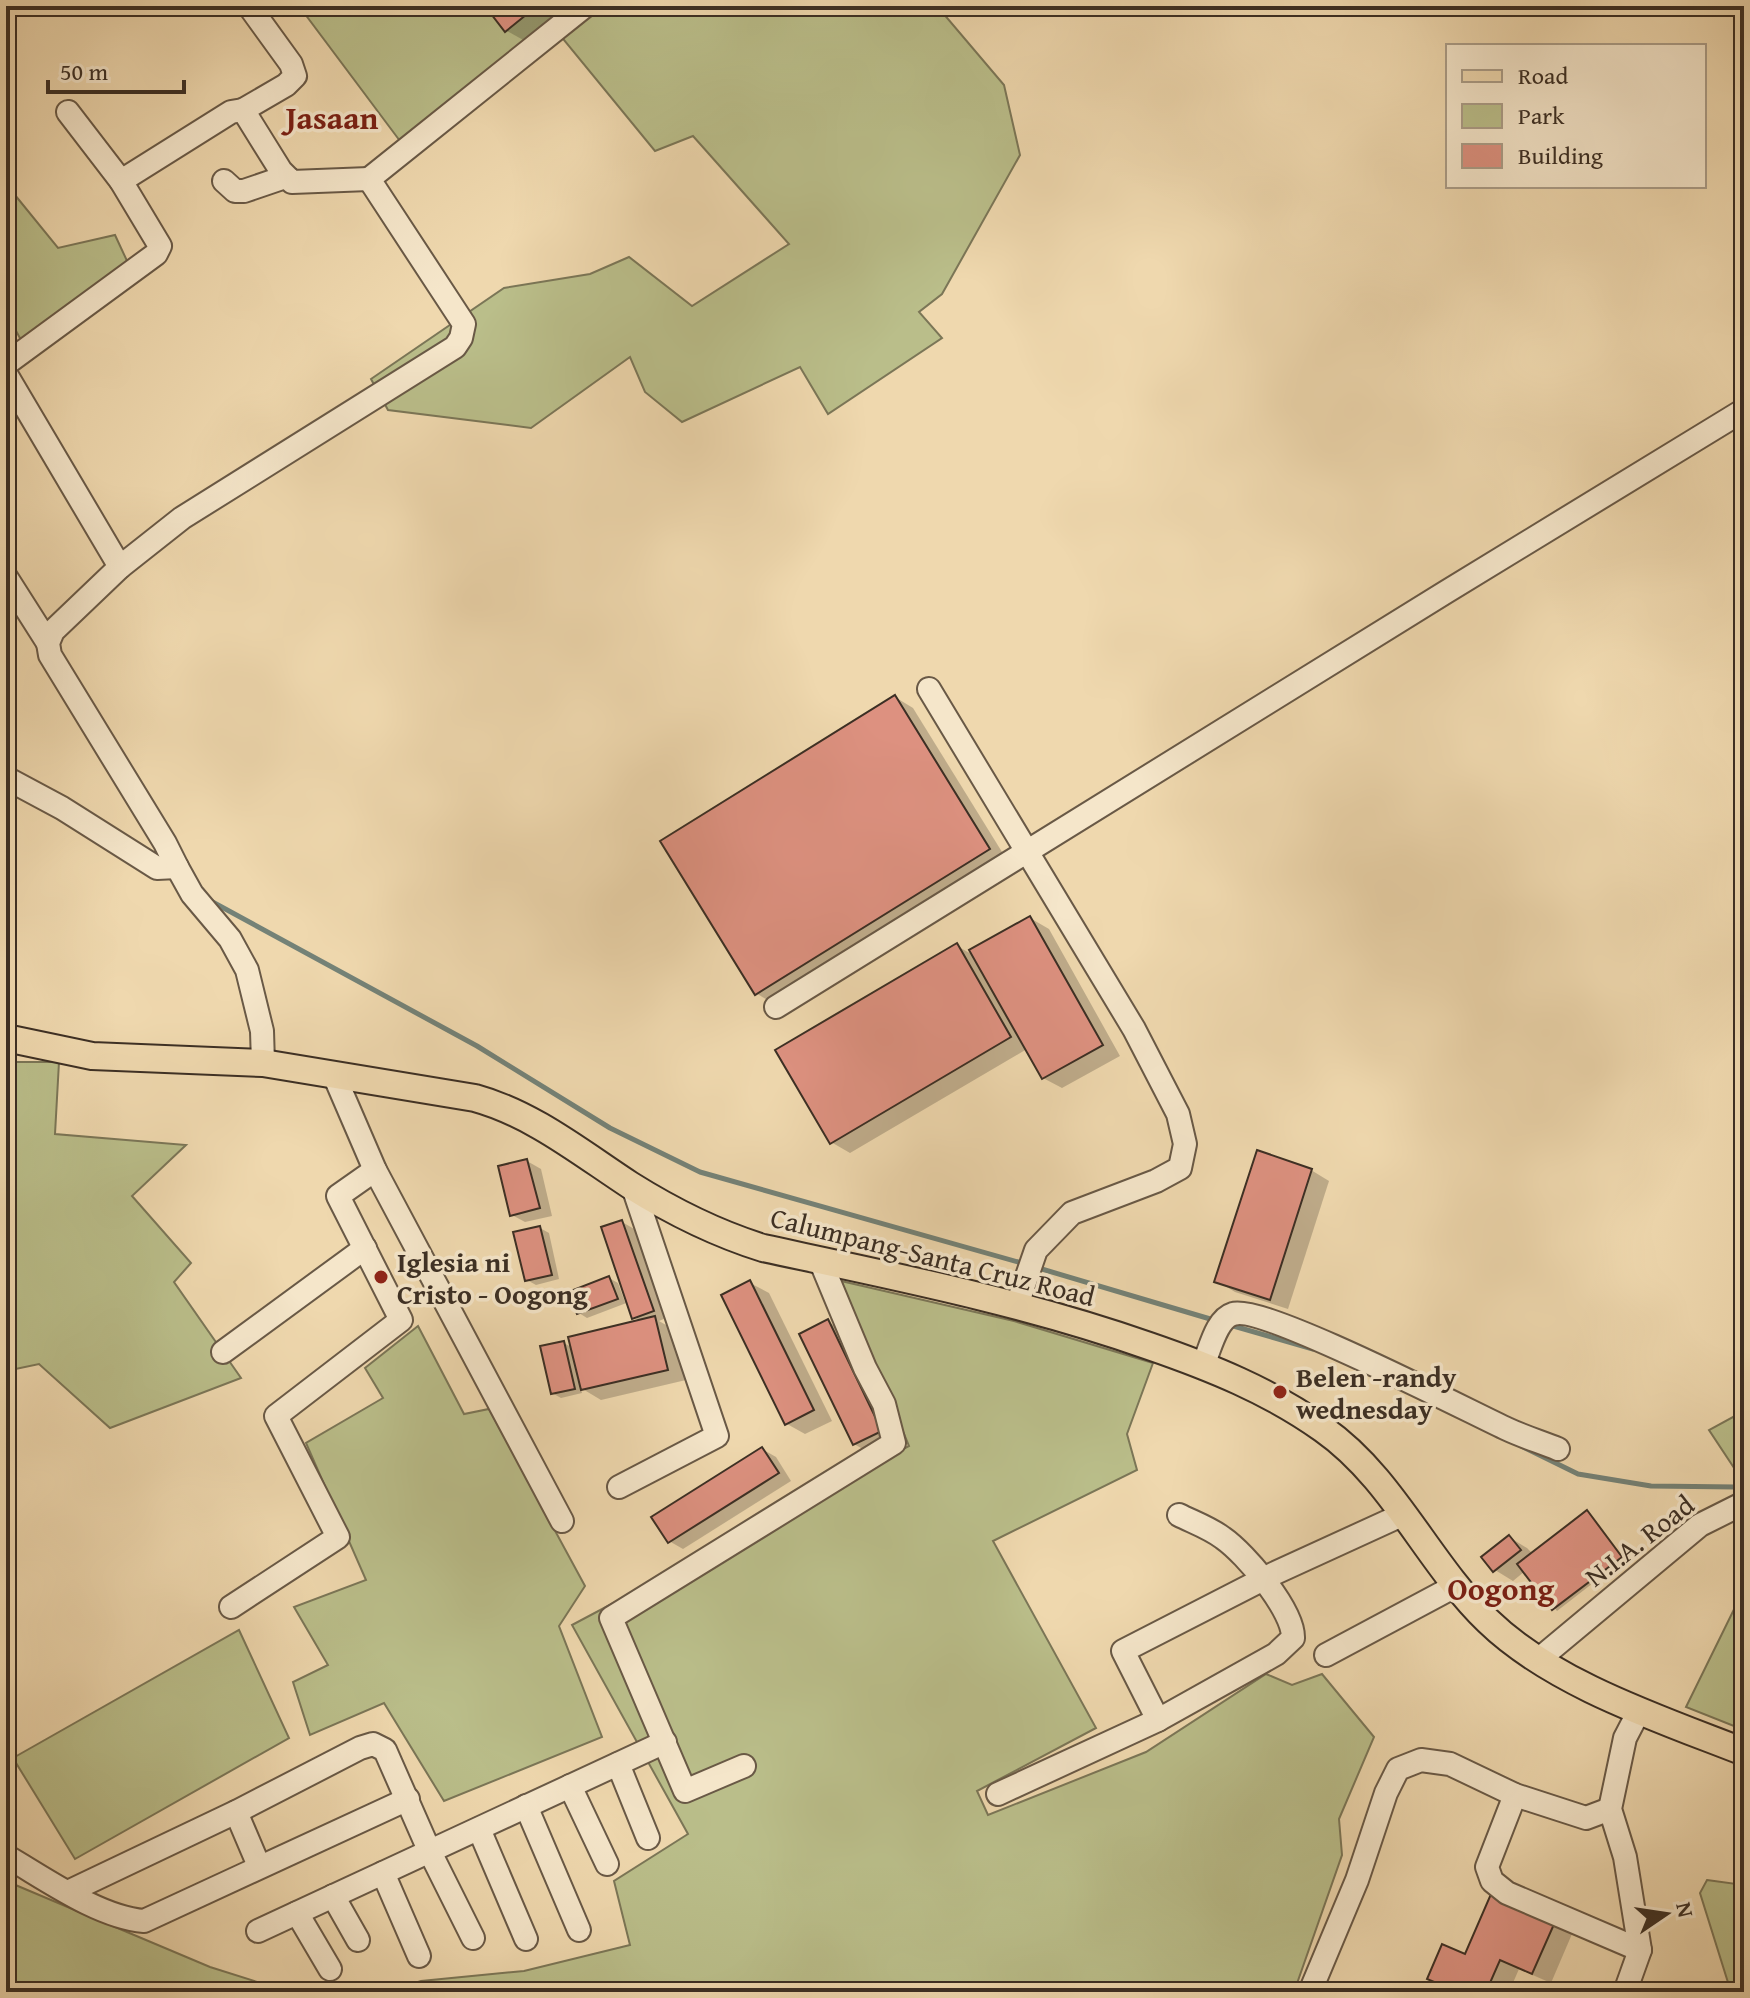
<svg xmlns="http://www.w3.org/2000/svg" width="1750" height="1998" viewBox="0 0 1750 1998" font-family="'Gentium Book Plus',serif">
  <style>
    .green { fill: #babe8a; stroke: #7b7657; stroke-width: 2 }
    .shadow { fill: #0003 }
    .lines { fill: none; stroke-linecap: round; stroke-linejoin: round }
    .stream { stroke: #748277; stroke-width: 5 }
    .building { fill: #dd9180; stroke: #3c2f24; stroke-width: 2 }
    .minor-casing { stroke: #695946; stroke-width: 26 }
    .major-casing { stroke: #3c2f24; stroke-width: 30 }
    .minor { stroke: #f5e6ca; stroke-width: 22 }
    .major { stroke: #efd8ae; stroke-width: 26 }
    .poi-dot { fill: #8f2418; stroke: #f5e6ca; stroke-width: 3 }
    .labels { text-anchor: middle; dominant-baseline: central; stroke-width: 7; stroke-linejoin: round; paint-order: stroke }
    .street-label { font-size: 28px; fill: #3c2f24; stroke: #f5e6ca }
    .poi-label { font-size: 28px; font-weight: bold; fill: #3c2f24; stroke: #f5e6ca; text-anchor: start }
    .quarter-label { font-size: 32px; font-weight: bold; fill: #7a1f14; stroke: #f5e6ca }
  </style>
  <rect width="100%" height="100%" fill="#efd8ae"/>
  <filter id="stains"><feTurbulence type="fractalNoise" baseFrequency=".0025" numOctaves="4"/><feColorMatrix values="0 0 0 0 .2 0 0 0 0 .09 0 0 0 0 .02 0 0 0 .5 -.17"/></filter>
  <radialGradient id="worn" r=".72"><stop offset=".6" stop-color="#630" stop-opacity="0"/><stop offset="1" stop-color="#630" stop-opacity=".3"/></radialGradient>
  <g class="green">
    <polygon points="299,6 937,6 1004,85 1020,155 942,294 919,312 942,338 828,414 800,367 682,422 645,392 630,357 531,428 388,410 371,379 504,288 590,274 629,257 692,306 789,244 693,136 655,151 560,35 400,141"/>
    <polygon points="6,184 58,248 115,235 128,263 21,340 9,318 6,319"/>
    <polygon points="15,1062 59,1062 55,1134 186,1145 132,1196 191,1263 174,1282 241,1378 110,1428 39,1364 6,1371 6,1121"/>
    <polygon points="841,1281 1014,1321 1153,1363 1127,1434 1137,1470 993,1541 1096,1728 977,1791 988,1815 1146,1752 1266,1674 1292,1685 1322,1674 1374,1737 1339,1819 1342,1855 1294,1992 387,1992 421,1981 524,1971 630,1945 614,1881 688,1834 572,1625 909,1446"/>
    <polygon points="418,1326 464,1414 489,1409 585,1586 559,1626 602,1737 444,1801 384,1703 310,1735 293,1682 328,1665 294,1607 366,1580 306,1443 383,1398 365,1368"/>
    <polygon points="1744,1411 1744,1483 1709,1430"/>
    <polygon points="1744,1589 1744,1730 1686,1707"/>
    <polygon points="239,1630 289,1738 75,1859 13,1758"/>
    <polygon points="1707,1880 1744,1885 1744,1992 1731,1992 1700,1893"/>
    <polygon points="6,1881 210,1967 289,1992 6,1992"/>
  </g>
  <g class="shadow">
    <polygon points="487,6 561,6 563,10 525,41 507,31"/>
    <polygon points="895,697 913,708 1007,860 774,1004 756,993"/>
    <polygon points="1030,918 1049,929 1120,1056 1062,1088 1043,1078 1027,1049 850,1153 831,1142 957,946 975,956"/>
    <polygon points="527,1161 541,1169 552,1216 525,1222 512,1215"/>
    <polygon points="1311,1170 1329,1181 1288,1309 1235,1292 1217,1281"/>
    <polygon points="622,1222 636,1230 666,1318 659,1321 673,1329 686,1380 601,1400 581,1388 582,1393 561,1398 552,1393 564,1343 573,1348 642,1322 634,1317 629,1302 587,1318 579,1313 609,1278 618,1283 625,1302 628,1301"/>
    <polygon points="540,1228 549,1233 559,1279 536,1285 527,1280"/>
    <polygon points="750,1283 769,1293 832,1421 805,1434 787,1424"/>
    <polygon points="828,1322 841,1329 894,1438 868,1452 854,1444"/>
    <polygon points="762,1449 776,1457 791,1481 683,1549 669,1541"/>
    <polygon points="1587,1513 1624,1559 1557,1611 1525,1571 1513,1581 1495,1570 1509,1537 1527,1548 1533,1554"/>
    <polygon points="1554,1924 1572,1934 1551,1983 1519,1969 1509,1992 1457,1992 1430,1978 1466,1957"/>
  </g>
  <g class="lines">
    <g class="stream">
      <polyline points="207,899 477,1046 610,1128 700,1172 1025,1264"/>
      <polyline points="1035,1267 1217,1321"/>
      <polyline points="1230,1325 1313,1349"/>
      <polyline points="1521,1446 1578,1474 1651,1486 1736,1487 1744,1485"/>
    </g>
  </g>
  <g class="building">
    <polygon points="485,6 537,6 505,32"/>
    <polygon points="895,695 990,849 755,995 660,841"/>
    <polygon points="1030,916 1103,1045 1042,1079 969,950"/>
    <polygon points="957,943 1011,1037 830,1144 775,1050"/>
    <polygon points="1257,1150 1312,1169 1270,1300 1214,1282"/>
    <polygon points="527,1159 540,1208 510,1216 498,1166"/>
    <polygon points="622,1220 654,1311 632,1319 601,1227"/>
    <polygon points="540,1226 552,1275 525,1281 513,1232"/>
    <polygon points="609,1276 618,1299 577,1314 568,1292"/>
    <polygon points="750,1280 814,1410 785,1425 721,1295"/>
    <polygon points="655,1316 668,1370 581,1390 568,1337"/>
    <polygon points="828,1319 882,1431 853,1445 799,1334"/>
    <polygon points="564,1341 575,1389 551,1394 540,1346"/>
    <polygon points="762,1447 779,1473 668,1543 651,1517"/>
    <polygon points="1587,1510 1622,1557 1552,1610 1517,1564"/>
    <polygon points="1509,1535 1521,1550 1493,1572 1481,1557"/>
    <polygon points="1491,1894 1555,1922 1532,1974 1500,1960 1486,1992 1458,1992 1427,1979 1442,1944 1465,1954"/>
  </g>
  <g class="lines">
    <defs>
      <g id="minor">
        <polyline points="243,110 286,85 295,76 291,64 249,6"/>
        <polyline points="121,181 231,112 243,110 281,171 292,182 369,179"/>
        <polyline points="224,181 235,191 244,191 285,177"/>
        <polyline points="6,364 156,254 160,246 121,181 68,112"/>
        <polyline points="6,374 120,567"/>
        <polyline points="6,577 48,643"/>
        <polyline points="929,689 1134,1029 1178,1114 1185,1144 1180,1168 1156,1181 1072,1213 1036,1250 1017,1305"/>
        <polyline points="6,778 62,808 157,868 177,867 165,843 50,655 48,643 53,631 120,567 182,518 455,347 461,338 464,324 369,179 585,6"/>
        <polyline points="177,867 192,894 230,939 247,970 262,1031 263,1063"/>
        <polyline points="776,1007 1446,592 1744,410"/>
        <polyline points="334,1075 375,1170 562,1521"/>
        <polyline points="223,1352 365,1248"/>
        <path d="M 1203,1365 C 1210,1350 1216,1319 1233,1314 C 1262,1304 1468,1411 1507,1429 C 1524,1437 1541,1442 1558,1449"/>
        <polyline points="619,1487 717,1436 633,1187"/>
        <polyline points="231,1607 338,1537 276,1416 401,1320 338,1196 375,1170"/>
        <polyline points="1326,1655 1457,1585"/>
        <polyline points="1538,1660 1700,1525 1744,1503"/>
        <polyline points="1158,1720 1123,1651 1273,1574 1404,1514"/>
        <polyline points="618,1764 648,1838"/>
        <polyline points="744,1766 685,1791 611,1618 894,1443 884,1404 865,1368 820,1260"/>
        <polyline points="570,1786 607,1864"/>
        <path d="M 998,1794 L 1158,1720 L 1276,1654 L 1293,1638 C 1294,1611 1246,1554 1223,1538 C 1210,1528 1193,1522 1179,1515"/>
        <polyline points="1515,1795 1487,1867 1492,1881 1507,1893 1640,1950"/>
        <polyline points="526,1806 579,1930"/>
        <polyline points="236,1812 259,1866"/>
        <polyline points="479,1829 526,1939"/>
        <path d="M 6,1856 C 46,1879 98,1917 144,1921 L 408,1799"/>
        <polyline points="383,1873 419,1956"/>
        <polyline points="68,1892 236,1812 360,1748 373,1744 385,1750 429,1850 473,1938"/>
        <polyline points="333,1896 358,1940"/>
        <polyline points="297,1913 330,1969"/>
        <polyline points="258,1931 665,1742"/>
        <polyline points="1310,1992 1357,1880 1386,1793 1398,1769 1421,1760 1450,1764 1515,1795 1586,1818 1610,1809"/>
        <polyline points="1625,1992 1640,1950 1625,1857 1610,1809 1625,1738 1639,1711"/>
      </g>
      <path id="major" d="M 6,1038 L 92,1056 L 263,1063 L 475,1098 C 533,1114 581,1153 630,1185 C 673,1212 715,1233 763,1248 C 893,1276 1024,1302 1149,1346 C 1210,1367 1270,1391 1323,1429 C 1393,1478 1427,1562 1488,1621 C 1553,1684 1660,1719 1744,1752"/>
    </defs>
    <use href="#minor" class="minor-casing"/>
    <use href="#major" class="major-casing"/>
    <use href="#minor" class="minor"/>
    <use href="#major" class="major"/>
  </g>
  <g class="poi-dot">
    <circle cx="381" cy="1277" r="8"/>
    <circle cx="1280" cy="1392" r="8"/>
  </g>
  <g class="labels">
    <g class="street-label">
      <text transform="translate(933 1256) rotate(14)">Calumpang-Santa Cruz Road</text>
      <text transform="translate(1639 1540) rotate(-38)">N.I.A. Road</text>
    </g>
    <g class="poi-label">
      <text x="397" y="1261">Iglesia ni<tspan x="397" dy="32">Cristo - Oogong</tspan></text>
      <text x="1296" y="1376">Belen -randy<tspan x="1296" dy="32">wednesday</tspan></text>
    </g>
    <g class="quarter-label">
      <text x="332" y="117">Jasaan</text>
      <text x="1501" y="1588">Oogong</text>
    </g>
  </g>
  <rect width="1750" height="1998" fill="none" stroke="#efd8ae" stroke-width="32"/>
  <rect x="8" y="8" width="1734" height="1982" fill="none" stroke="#3c2f24" stroke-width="4"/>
  <rect x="16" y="16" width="1718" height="1966" fill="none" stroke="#3c2f24" stroke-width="2"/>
  <rect x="1446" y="44" width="260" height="144" fill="#f5e6ca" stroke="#ab9d88" stroke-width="2"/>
  <rect x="1462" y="70" width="40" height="12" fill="#efd8ae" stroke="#ab9d88" stroke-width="2"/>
  <text x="1518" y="84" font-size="24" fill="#3c2f24">Road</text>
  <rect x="1462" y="104" width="40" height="24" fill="#babe8a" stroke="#ab9d88" stroke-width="2"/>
  <text x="1518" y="124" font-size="24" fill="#3c2f24">Park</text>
  <rect x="1462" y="144" width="40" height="24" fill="#dd9180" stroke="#ab9d88" stroke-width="2"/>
  <text x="1518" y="164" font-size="24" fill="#3c2f24">Building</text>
  <g transform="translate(1666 1914) rotate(77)" stroke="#f5e6ca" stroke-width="6" paint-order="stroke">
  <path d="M0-6L14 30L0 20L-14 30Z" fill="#3c2f24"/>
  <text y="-12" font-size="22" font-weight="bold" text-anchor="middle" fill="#3c2f24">N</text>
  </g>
  <path d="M48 80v12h136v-12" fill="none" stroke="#3c2f24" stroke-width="4"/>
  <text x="60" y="80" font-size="24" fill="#3c2f24" stroke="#f5e6ca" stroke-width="6" paint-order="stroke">50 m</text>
  <rect width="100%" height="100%" filter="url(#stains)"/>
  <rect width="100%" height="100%" fill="url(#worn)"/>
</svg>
